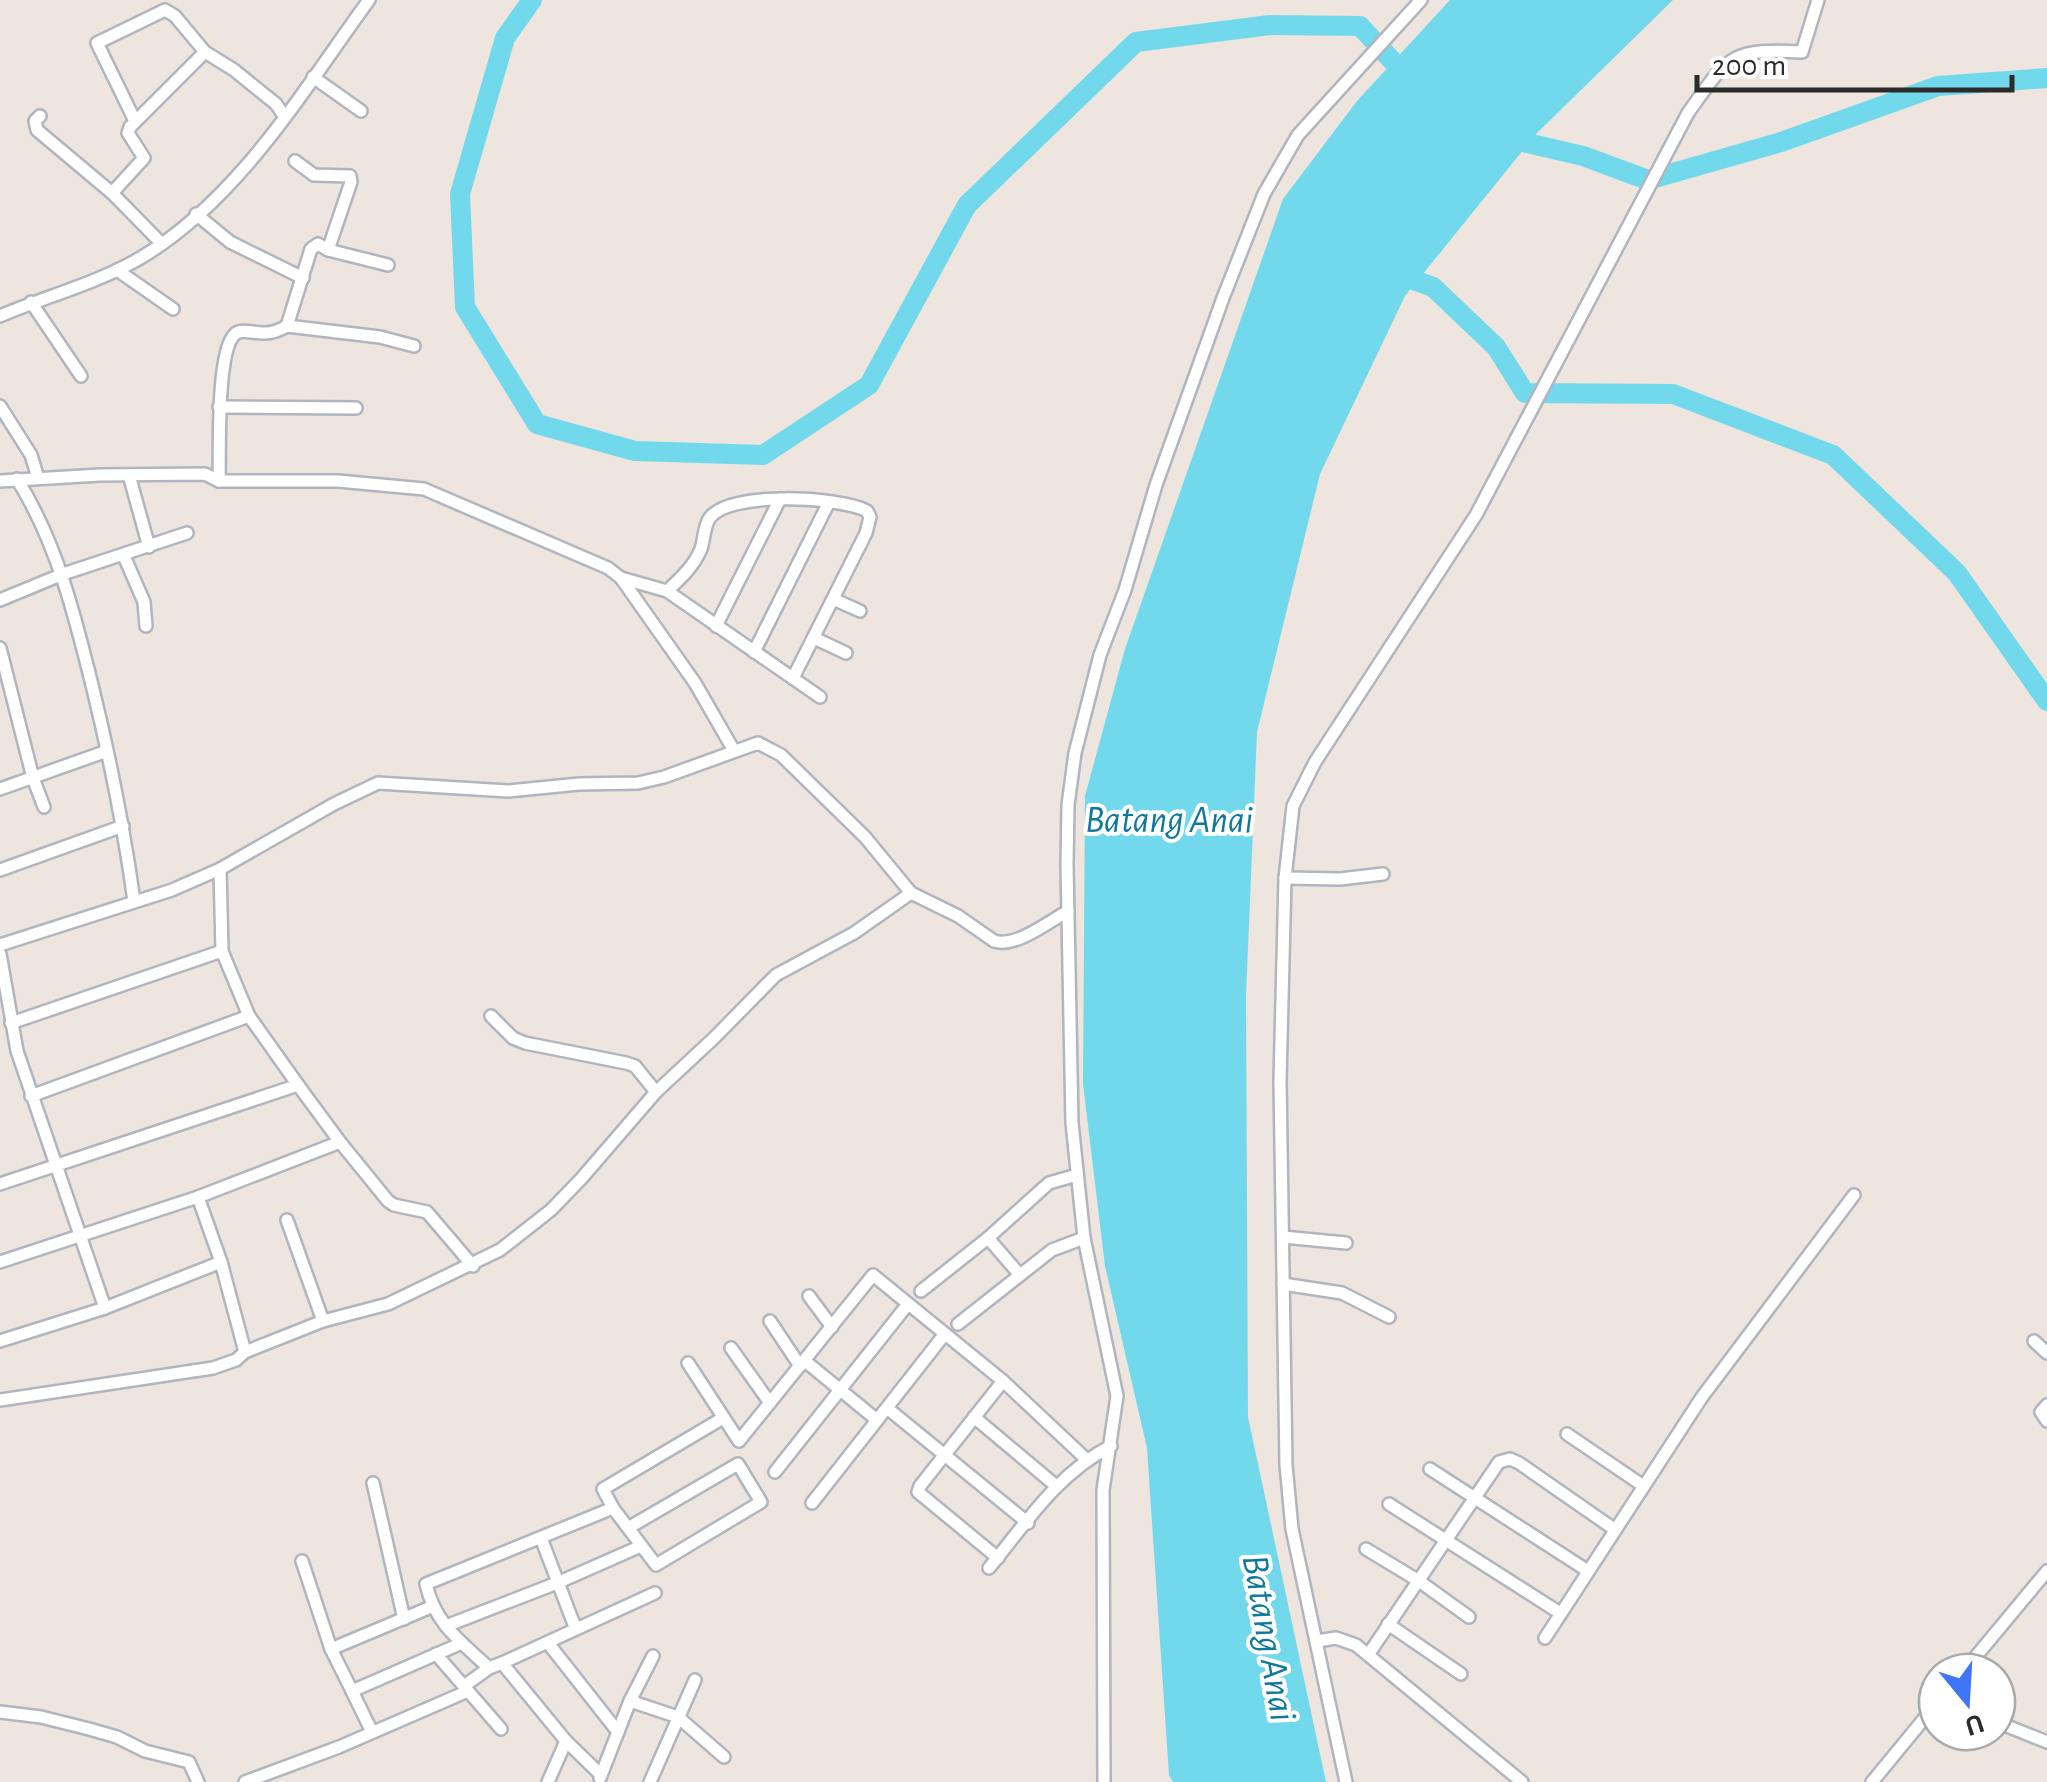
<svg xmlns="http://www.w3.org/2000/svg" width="2047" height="1782" viewBox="0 0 2047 1782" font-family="'Alegreya Sans',sans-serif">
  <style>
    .water { fill: #72d9ed }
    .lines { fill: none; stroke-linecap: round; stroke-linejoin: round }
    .river { stroke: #72d9ed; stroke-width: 20 }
    .minor-casing { stroke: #b1b5bf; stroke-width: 16 }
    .minor { stroke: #fff; stroke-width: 11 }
    .labels { text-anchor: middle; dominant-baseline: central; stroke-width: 8; stroke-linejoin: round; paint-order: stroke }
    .water-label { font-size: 38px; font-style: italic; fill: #0f799c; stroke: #fff }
  </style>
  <rect width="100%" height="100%" fill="#ede5de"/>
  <polygon class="water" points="1450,0 1673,0 1537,133 1405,296 1320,474 1257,732 1246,996 1248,1417 1326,1782 1173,1782 1169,1775 1147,1448 1105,1266 1083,1084 1085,796 1125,649 1283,199 1357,101"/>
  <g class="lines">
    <g class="river">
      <polyline points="532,0 505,38 460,194 465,307 537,424 635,451 763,455 869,385 967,205 1136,42 1270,25 1360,26 1412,82"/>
      <polyline points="1506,138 1583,156 1648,180 1781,142 1938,86 2047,78"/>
      <polyline points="1395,273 1433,287 1496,347 1525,393 1673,394 1833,455 1957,573 2047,701"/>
    </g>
    <defs>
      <g id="minor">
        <polyline points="313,77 361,111"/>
        <polyline points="40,116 35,121 37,130 112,193"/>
        <polyline points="135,121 97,43 165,10 175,16 205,52 234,70 276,104 285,117"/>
        <polyline points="196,214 230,242 303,278"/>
        <polyline points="162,244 112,193 144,158 128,133 130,127 205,52"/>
        <polyline points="328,250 388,265"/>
        <polyline points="117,270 173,309"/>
        <polyline points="31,302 81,376"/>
        <path d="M 0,316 C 47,296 98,283 142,257 C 240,198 303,90 369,0"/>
        <polyline points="287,326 380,337 414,346"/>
        <polyline points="0,406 31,455 38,478"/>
        <polyline points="219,407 356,408"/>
        <polyline points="129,475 149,547"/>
        <path d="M 17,479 C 57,543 75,616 93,689 C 110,759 124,829 134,901"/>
        <polyline points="0,481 100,475 205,474 219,481 338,481 424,489 608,568 621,578 695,683 733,749"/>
        <path d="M 219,481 C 220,454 216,351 235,334 C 241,328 257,334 265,333 C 273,333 280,330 287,326 L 311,249 L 318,244 L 328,250 L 351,182 L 350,176 L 314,175 L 295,161"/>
        <polyline points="124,556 144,602 146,626"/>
        <polyline points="621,578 667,591 820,697"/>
        <path d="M 667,591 C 680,579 694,566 701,549 C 704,540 704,527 709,519 C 727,490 841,497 867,511 L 870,517 L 866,533 L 793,678"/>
        <polyline points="833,599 860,611"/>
        <polyline points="0,600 63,574 187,533"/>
        <polyline points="716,626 780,499"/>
        <polyline points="814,638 846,653"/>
        <polyline points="0,648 33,778 44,807"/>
        <polyline points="754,652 829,502"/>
        <polyline points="0,789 107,751"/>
        <polyline points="220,869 222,951"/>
        <polyline points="0,870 123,826"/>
        <polyline points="1285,878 1340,879 1383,874"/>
        <path d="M 0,945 L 172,890 L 220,869 L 334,804 L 378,783 L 508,791 L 579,784 L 638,783 L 664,777 L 758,743 L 781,755 L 865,837 L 911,893 L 958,916 L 994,941 C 1016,948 1048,922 1068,911"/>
        <polyline points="0,954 17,1051 105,1308"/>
        <polyline points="11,1023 222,951 249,1016 298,1085"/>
        <polyline points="656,1092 714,1038 776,975 854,933 911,893"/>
        <polyline points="31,1096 249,1016"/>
        <polyline points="0,1184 298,1085 340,1142"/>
        <polyline points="287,1220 323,1321"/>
        <polyline points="1283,1237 1346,1243"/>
        <polyline points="0,1262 198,1197"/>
        <polyline points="1020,1275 988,1238 1049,1183 1077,1175"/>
        <polyline points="1283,1284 1342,1293 1389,1317"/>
        <polyline points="921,1291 988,1238"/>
        <polyline points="809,1296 832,1327"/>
        <polyline points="770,1321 800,1366"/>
        <polyline points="958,1324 1052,1250 1084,1238"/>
        <polyline points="0,1341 105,1308 221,1262"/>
        <polyline points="2034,1341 2047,1353"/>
        <polyline points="731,1348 770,1403"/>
        <polyline points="245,1352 323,1321 388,1304 500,1250 551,1210 581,1179 656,1092 635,1066 626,1063 525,1043 513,1038 491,1016"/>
        <polyline points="805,1361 877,1420"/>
        <polyline points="688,1363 739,1441 873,1275 1003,1381 1086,1459"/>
        <polyline points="0,1400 213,1368 236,1360 245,1352 221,1262 198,1197 340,1142 388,1201 394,1205 427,1212 473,1266"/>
        <polyline points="2047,1405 2041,1412 2047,1421"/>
        <polyline points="887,1408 1028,1523"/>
        <polyline points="974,1417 1055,1485"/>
        <polyline points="1567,1434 1642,1485"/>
        <polyline points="1430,1469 1588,1571"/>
        <polyline points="775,1472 908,1304"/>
        <polyline points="373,1483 404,1619"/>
        <polyline points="812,1503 944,1335"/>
        <polyline points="1389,1504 1560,1613"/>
        <polyline points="613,1508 603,1489 723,1418"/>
        <polyline points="541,1538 575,1627"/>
        <polyline points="1366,1549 1419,1581 1469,1617"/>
        <polyline points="998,1558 918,1492 920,1486 1003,1381"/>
        <polyline points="302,1561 331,1649"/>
        <path d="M 989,1568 C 1026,1523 1058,1473 1111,1446"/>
        <polyline points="1388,1624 1461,1674"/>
        <polyline points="446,1626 557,1583 641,1546"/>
        <polyline points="1545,1638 1702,1397 1854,1195"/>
        <polyline points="1317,1641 1336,1638 1356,1645 1522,1782"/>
        <polyline points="548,1643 618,1732"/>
        <polyline points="436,1654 501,1729"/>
        <polyline points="1368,1655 1499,1462 1510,1459 1519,1463 1614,1529"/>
        <polyline points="502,1663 655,1593"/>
        <polyline points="1963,1672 2047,1571"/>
        <polyline points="464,1686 489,1668"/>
        <polyline points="352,1691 331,1649 431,1607"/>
        <polyline points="630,1701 678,1717 724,1757"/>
        <polyline points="0,1712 41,1717 89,1729 117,1737 145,1751 189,1762 198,1782"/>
        <polyline points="1997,1722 2047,1742"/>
        <polyline points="372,1732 352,1691 462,1643"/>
        <path d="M 601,1775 L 566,1741 L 502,1663 L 489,1668 C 460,1641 435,1624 426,1584 L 613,1508 L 656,1565 L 761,1502 L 738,1464 L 628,1528"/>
        <polyline points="600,1778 630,1701 653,1656"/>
        <polyline points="245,1782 339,1747 468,1691"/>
        <polyline points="548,1782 566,1741"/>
        <polyline points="650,1782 695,1680"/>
        <polyline points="1104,1782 1103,1490 1117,1396 1084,1238 1072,1123 1067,864 1068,805 1075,753 1100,655 1125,590 1156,485 1223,298 1264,194 1298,135 1421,0"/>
        <path d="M 1346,1782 L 1292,1529 L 1286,1465 L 1280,1081 L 1285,878 L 1293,806 L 1315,762 L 1476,515 L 1688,113 C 1728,57 1729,48 1802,52 L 1818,0"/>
        <polyline points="1872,1782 1937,1703"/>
      </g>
    </defs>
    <use href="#minor" class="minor-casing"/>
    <use href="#minor" class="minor"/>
  </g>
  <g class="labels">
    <g class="water-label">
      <text x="1169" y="821">Batang Anai</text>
      <text transform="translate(1268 1638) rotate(80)">Batang Anai</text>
    </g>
  </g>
  <g transform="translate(1967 1702) rotate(162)"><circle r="48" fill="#ffffff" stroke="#aaaaaa" stroke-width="2.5"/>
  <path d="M0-8L18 38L0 25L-18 38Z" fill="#4075f8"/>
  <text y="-15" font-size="28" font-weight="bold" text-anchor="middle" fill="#2b2b2b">U</text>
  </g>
  <path d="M1697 75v15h315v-15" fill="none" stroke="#2b2b2b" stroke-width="5"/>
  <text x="1712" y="75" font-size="30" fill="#2b2b2b" stroke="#ffffff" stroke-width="8" paint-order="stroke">200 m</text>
</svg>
